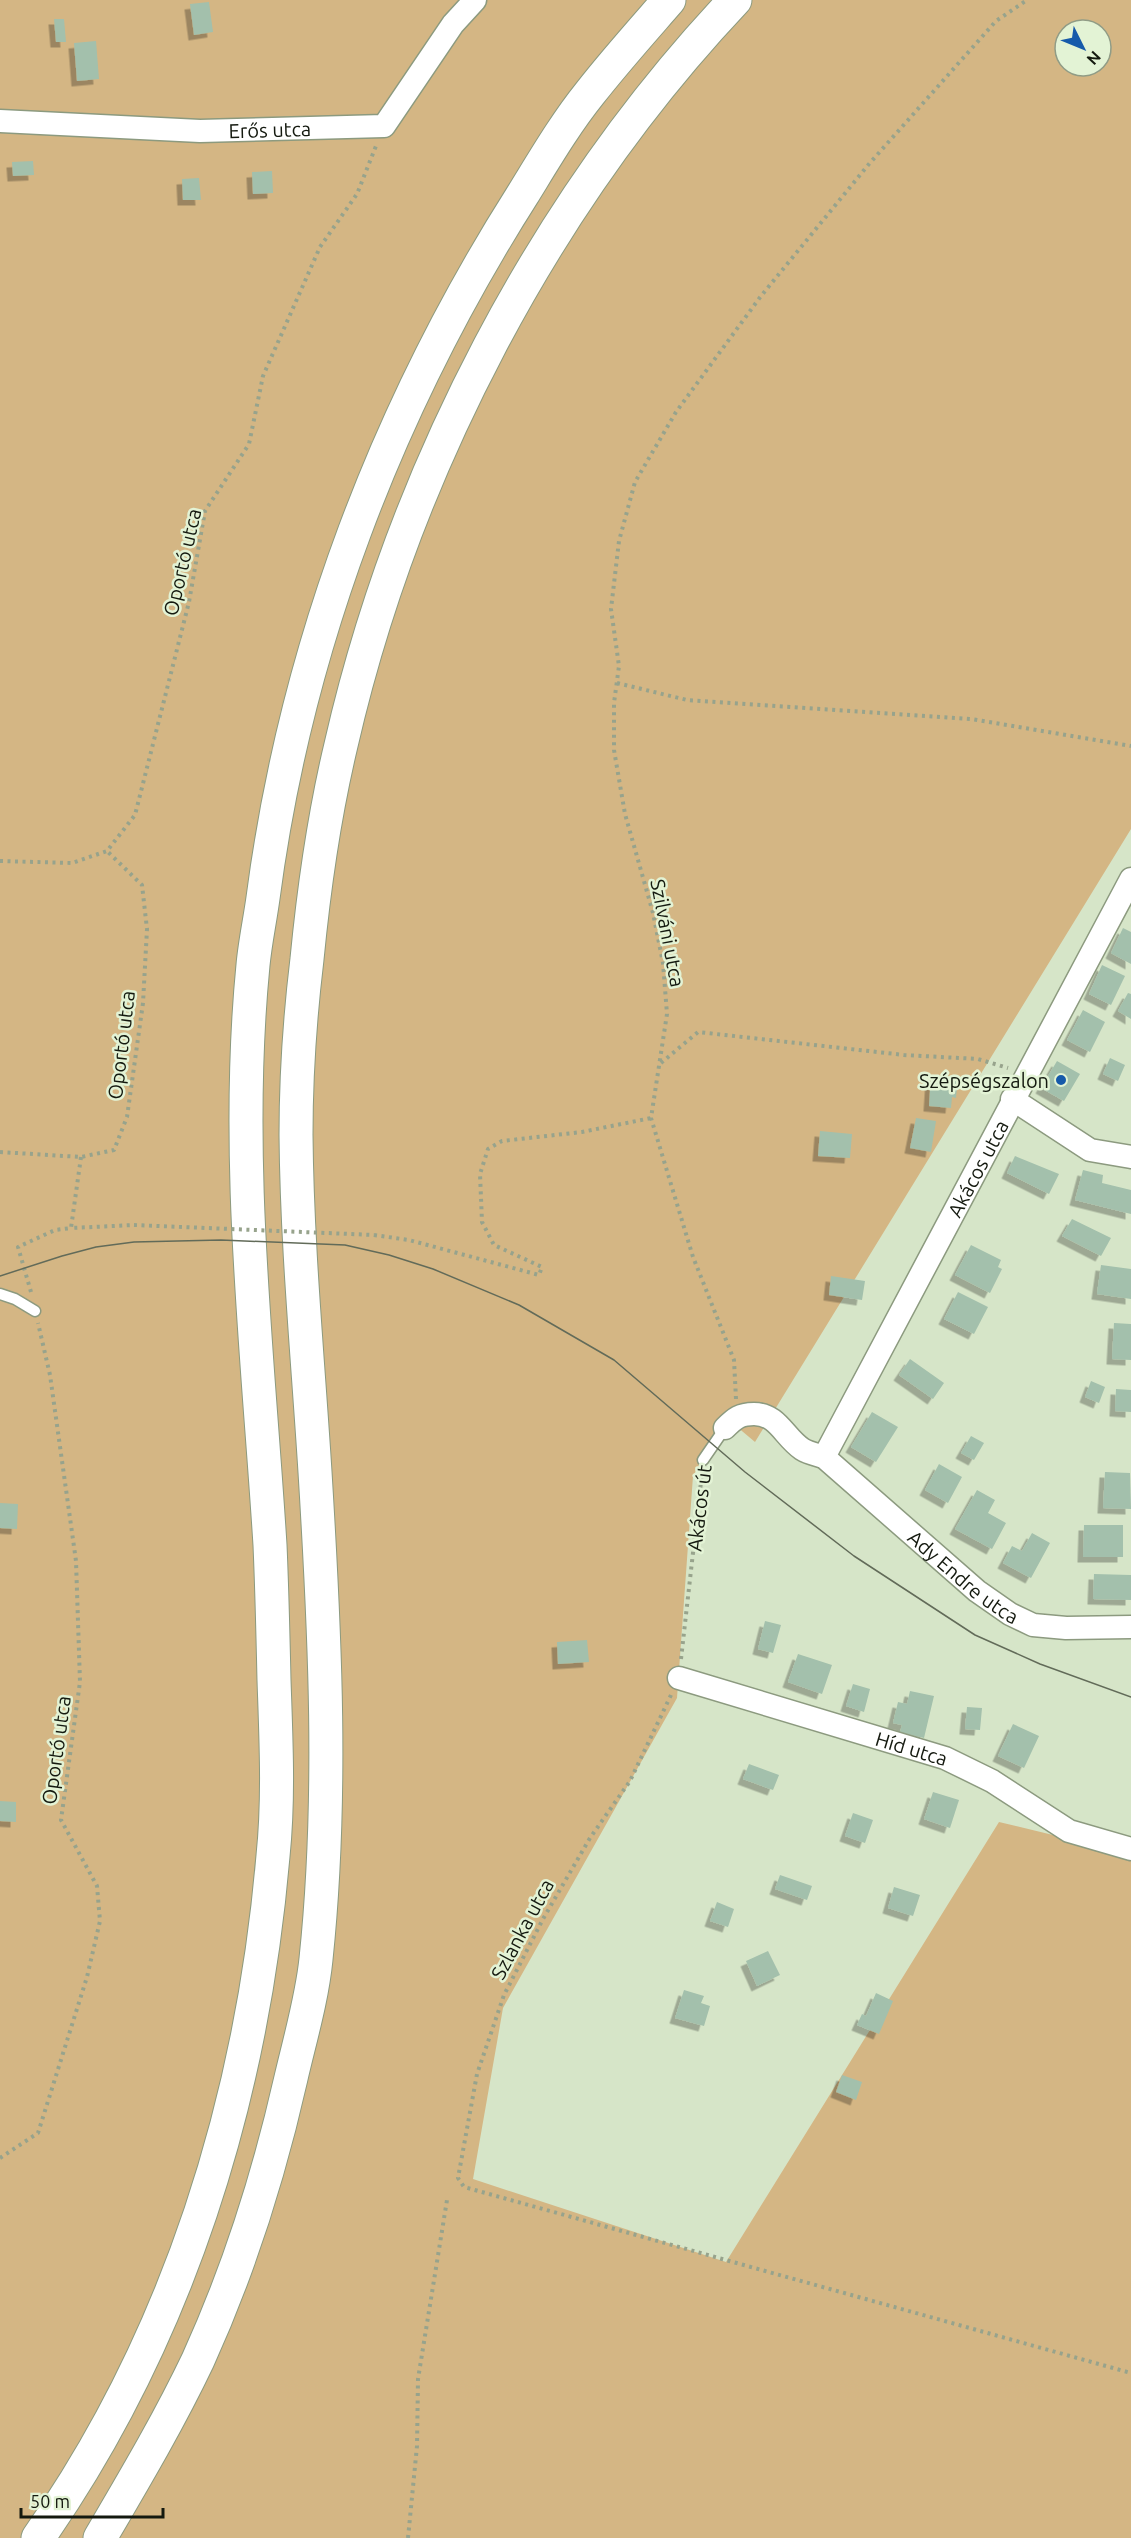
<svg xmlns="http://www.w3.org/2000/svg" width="1131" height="2538" viewBox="0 0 1131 2538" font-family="Ubuntu,sans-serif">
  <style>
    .green { fill: #d4b684; fill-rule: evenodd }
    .building { fill: #a3c0ac; filter: url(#shadow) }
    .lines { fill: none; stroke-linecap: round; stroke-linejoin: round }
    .lane-casing { stroke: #8c9a7f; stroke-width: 13 }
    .street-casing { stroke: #8c9a7f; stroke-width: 25 }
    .highway-casing { stroke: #8c9a7f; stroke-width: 35 }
    .path { stroke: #97a38c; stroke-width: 4; stroke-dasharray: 3 4.5; stroke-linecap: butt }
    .lane { stroke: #fff; stroke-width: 10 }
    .street { stroke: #fff; stroke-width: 22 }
    .highway { stroke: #fff; stroke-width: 33 }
    .tram { stroke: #626b59; stroke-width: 1.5 }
    .path-bridge { stroke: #97a38c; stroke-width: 4; stroke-dasharray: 3 4.5; stroke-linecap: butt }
    .poi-dot { fill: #165aaa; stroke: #e3f3d5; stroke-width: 2 }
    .labels { text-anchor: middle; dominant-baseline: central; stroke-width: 5; stroke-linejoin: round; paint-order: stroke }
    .street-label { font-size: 20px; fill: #14190f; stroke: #e3f3d5 }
    .poi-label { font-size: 20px; fill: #14190f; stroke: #e3f3d5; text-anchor: end }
  </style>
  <defs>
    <filter id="shadow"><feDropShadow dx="-5.5" dy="5.5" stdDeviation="0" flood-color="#0004"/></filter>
  </defs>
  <rect width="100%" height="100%" fill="#d6e5c8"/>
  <path class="green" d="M 0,0 L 1131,0 L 1131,829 L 755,1442 L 736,1426 L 703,1460 L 693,1476 L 677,1698 L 503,2008 L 473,2179 L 726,2262 L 999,1822 L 1131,1854 L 1131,2538 L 0,2538 ZM 1065,30 L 1101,30 L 1101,66 L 1065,66 Z"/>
  <g class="building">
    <polygon points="209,2 213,32 194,35 190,4"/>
    <polygon points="54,19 64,19 66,42 56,42"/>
    <polygon points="96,41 99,79 77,81 74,43"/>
    <polygon points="33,161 34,175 13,176 12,162"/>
    <polygon points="272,171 273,193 253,194 252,172"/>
    <polygon points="199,178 201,200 183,200 182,179"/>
    <polygon points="1123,928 1131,932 1131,964 1111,953"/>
    <polygon points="1102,965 1125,976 1111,1005 1089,994"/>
    <polygon points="1128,993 1131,994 1131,1019 1118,1011"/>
    <polygon points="1083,1010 1105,1022 1090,1052 1067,1040"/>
    <polygon points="1110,1058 1125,1065 1118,1081 1103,1074"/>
    <polygon points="1057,1061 1080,1074 1064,1101 1041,1088"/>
    <polygon points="931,1076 958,1078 956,1098 952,1097 951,1108 929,1106"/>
    <polygon points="916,1118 936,1121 931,1152 910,1148"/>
    <polygon points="820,1131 852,1134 850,1158 818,1156"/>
    <polygon points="1015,1156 1059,1174 1049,1194 1007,1173"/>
    <polygon points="1083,1170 1103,1175 1102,1183 1131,1190 1131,1214 1075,1200"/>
    <polygon points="1072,1219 1111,1238 1101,1256 1062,1236"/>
    <polygon points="971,1245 1001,1260 998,1267 1002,1269 990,1293 955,1275"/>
    <polygon points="1101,1265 1131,1269 1131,1299 1097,1294"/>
    <polygon points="831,1276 865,1281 862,1300 829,1295"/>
    <polygon points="958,1292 988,1307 974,1334 944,1319"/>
    <polygon points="1114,1323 1131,1324 1131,1360 1112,1359"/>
    <polygon points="910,1359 944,1383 933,1399 899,1375"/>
    <polygon points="1091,1381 1105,1387 1099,1403 1085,1397"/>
    <polygon points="1116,1389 1131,1390 1131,1412 1115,1411"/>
    <polygon points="872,1412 898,1427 876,1462 851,1447"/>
    <polygon points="971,1436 984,1443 974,1460 961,1453"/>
    <polygon points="939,1464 962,1477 948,1503 925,1490"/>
    <polygon points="1105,1472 1130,1473 1131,1509 1103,1508"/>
    <polygon points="977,1490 995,1500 988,1513 1006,1523 992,1549 955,1529"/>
    <polygon points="0,1503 18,1504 17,1529 0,1528"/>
    <polygon points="1084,1525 1123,1525 1123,1557 1083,1557"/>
    <polygon points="1032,1533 1050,1543 1031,1578 1003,1563 1012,1546 1022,1551"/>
    <polygon points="1094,1574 1131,1575 1131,1600 1093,1599"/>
    <polygon points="765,1621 781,1625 773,1653 758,1649"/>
    <polygon points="587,1640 589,1662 558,1664 557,1642"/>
    <polygon points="798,1654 832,1665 822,1694 788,1682"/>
    <polygon points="853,1684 870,1689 864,1712 846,1706"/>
    <polygon points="910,1691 934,1696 924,1738 900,1732 902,1725 893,1723 898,1702 907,1704"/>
    <polygon points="967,1707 982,1708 980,1730 965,1729"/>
    <polygon points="1013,1724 1039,1736 1024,1768 998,1756"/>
    <polygon points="749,1764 779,1775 773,1790 743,1779"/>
    <polygon points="933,1792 959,1800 950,1828 924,1819"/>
    <polygon points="0,1801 16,1802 16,1822 0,1821"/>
    <polygon points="853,1813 873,1820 865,1843 845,1836"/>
    <polygon points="780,1875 812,1886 807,1900 775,1889"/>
    <polygon points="894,1887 920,1895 913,1916 888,1908"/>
    <polygon points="717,1902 734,1909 728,1927 710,1921"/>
    <polygon points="768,1951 780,1975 757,1986 746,1961"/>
    <polygon points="684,1990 704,1996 701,2003 710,2006 704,2026 675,2018"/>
    <polygon points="876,1993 893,2001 879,2034 857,2025 862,2014 866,2016"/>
    <polygon points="842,2075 862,2082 856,2100 836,2092"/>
  </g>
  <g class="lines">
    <defs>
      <g id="lane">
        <polyline points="0,1294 15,1299 35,1311"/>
        <polyline points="703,1460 725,1428"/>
      </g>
      <g id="street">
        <path id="s1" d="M 0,121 L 200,131 L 384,126 L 453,24 L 475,0"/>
        <polyline points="1012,1099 1090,1150 1131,1157"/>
        <path id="s2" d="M 725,1428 C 735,1418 740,1414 754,1414 C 778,1414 784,1437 802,1449 C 808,1453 818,1455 824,1457 L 977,1591 L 1010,1614 L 1033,1625 L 1066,1628 L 1131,1627"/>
        <path id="s3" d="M 824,1457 L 1131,879"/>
        <path id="s4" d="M 679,1678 L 945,1758 L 992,1781 L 1069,1831 L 1131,1849"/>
      </g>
      <g id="highway">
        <path d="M 38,2538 C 179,2337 252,2099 273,1856 C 279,1798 276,1739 274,1680 C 273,1635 272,1590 270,1545 C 258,1353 234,1158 253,965 C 255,943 260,920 263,898 C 296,647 387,408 523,194 C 544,160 565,124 590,93 C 615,61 642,31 669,0"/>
        <path d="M 100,2538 C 134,2480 169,2421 198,2360 C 239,2270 269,2175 291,2078 C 300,2039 312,1999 316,1959 C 333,1797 325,1634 315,1472 C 308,1360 297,1247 296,1135 C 296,1076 300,1017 307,959 C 314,887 324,816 341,745 C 403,474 543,203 735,0"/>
      </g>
    </defs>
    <use href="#lane" class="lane-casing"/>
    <use href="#street" class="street-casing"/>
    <use href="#highway" class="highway-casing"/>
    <g class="path">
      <polyline points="617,683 687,700 971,719 1131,746"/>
      <polyline points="0,861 72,863 107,851 135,815 189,602 205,511 249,444 263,376 320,247 357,194 376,146"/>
      <polyline points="661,1063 698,1032 904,1055 978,1059 1008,1068"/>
      <polyline points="0,1152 81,1157 114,1150 127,1117 143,1003 147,929 142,885 107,851"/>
      <polyline points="81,1157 71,1228 134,1225"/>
      <polyline points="374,1235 409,1240 539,1275 542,1267 494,1245 482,1222 480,1174 488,1149 502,1141 582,1132 651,1118"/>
      <polyline points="31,1292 18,1247 55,1230 71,1228"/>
      <polyline points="736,1399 734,1360 693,1257 651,1118 667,1014 663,963 653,913 625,814 614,750 614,703 619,666 611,609 619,541 635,482 676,412 761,296 869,164 996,21 1027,0"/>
      <polyline points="681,1659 702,1473"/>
      <polyline points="671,1695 630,1781 590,1838 543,1919 504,1995 477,2074 458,2178 464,2187 1131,2373"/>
      <polyline points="0,2158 38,2133 87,1977 100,1921 97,1886 61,1820 80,1682 76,1561 50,1375 38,1323"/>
      <polyline points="408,2538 417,2446 418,2379 447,2200"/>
    </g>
    <use href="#lane" class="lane"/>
    <use href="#street" class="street"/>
    <use href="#highway" class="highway"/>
    <polyline class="tram" points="0,1276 62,1256 96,1247 134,1242 221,1240 345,1245 389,1255 433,1269 519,1305 614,1360 745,1472 854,1556 975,1635 1040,1664 1131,1697"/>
    <polyline class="path-bridge" points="134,1225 374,1235"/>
  </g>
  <circle class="poi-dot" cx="1061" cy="1080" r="6"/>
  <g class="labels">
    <g class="street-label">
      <text stroke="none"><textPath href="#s1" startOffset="270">Erős utca</textPath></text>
      <text transform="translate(182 562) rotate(-77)">Oportó utca</text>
      <text transform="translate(668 933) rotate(79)">Szilváni utca</text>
      <text transform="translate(121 1045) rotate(-83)">Oportó utca</text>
      <text stroke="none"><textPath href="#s3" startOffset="327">Akácos utca</textPath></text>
      <text transform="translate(699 1508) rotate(-83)">Akácos út</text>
      <text stroke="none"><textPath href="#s2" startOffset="302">Ady Endre utca</textPath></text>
      <text stroke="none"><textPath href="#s4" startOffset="243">Híd utca</textPath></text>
      <text transform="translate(56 1750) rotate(-82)">Oportó utca</text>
      <text transform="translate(522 1929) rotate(-62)">Szlanka utca</text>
    </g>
    <g class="poi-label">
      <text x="1049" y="1080">Szépségszalon</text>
    </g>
  </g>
  <g transform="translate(1083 48) rotate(133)"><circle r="28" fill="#e3f3d5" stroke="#909c86" stroke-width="1.5"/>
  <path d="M0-4.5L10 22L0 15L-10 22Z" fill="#165aaa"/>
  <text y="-9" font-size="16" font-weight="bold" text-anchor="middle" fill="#14190f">N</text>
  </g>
  <path d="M21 2508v9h142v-9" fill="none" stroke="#14190f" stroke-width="3"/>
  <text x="30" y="2508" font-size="18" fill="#14190f" stroke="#e3f3d5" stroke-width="4.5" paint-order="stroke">50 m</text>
</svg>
